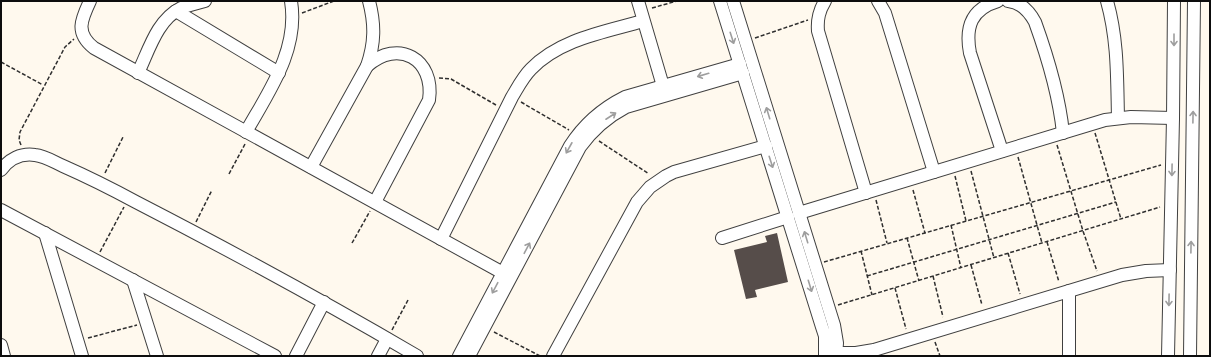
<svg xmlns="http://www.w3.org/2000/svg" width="1211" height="357" viewBox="0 0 1211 357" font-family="'Libre Baskerville',serif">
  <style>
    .building { fill: #564d4a }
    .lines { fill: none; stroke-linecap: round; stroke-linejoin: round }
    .minor-casing { stroke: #404040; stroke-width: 14 }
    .path { stroke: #2f2f2f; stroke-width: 1.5; stroke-dasharray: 4 2; stroke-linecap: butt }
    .minor { stroke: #fff; stroke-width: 12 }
    .oneway { stroke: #9e9e9e }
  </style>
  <rect width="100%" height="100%" fill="#fff9ee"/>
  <polygon class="building" points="777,233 788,282 755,290 757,297 746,299 734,250 767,242 765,236"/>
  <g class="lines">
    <defs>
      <g id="minor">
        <path d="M 90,1 C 81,20 75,33 94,48 L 503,273"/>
        <polyline points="638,1 663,86"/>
        <polyline points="720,1 822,327 825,336 825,356"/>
        <polyline points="733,1 834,325 837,343 836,356"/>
        <path d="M 825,1 C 819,11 817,19 818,31 L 866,193"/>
        <polyline points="878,1 885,13 934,172"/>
        <path d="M 998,1 C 971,9 965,27 970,53 L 1002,151"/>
        <path d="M 1008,1 C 1021,2 1029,11 1035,22 C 1048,58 1059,94 1063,133"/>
        <path d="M 1107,1 C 1118,40 1117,78 1118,118"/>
        <polyline points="176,11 279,73"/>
        <path d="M 367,66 C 398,38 435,59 429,100 L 375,202"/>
        <path d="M 138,73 C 149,50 157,20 181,8 C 189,5 197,3 205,1"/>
        <path d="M 246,132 C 269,91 299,50 291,1"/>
        <path d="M 311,167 L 367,66 C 375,43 375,24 369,1"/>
        <path d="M 1,170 C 9,159 21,153 35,155 C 45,156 54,162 63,166 C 88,177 112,189 136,202 C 231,251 325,302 417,356"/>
        <polyline points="1,210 275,356"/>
        <polyline points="799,213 1105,120 1131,117 1173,118"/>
        <polyline points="45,233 82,356"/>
        <polyline points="722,238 788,217"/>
        <path d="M 441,239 L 512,97 C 518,87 523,77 531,69 C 560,39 605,32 643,21"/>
        <polyline points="133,280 157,356"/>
        <polyline points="1069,291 1069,356"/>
        <polyline points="1,345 4,356"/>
        <polyline points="837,353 856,353 874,350 1122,275 1146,271 1170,270"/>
        <polyline points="296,356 324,302"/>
        <polyline points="378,356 387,339"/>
        <path d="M 459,356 L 570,146 C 584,124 601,109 625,97 L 740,64"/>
        <path d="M 469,356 L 580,147 C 593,129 607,117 626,107 L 743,73"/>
        <polyline points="553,356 637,202 650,187 666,176 674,172 766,146"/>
        <polyline points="1168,356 1173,118 1174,1"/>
        <polyline points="1190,356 1194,1"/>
      </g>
    </defs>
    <use href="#minor" class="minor-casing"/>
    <g class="path">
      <polyline points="652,8 677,1"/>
      <polyline points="302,13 334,1"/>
      <polyline points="755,38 808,20"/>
      <polyline points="1,62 43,85"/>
      <polyline points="439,78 451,79 496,105"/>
      <polyline points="521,102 569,130"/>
      <polyline points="1095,133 1121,219"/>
      <polyline points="599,141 649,174"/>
      <polyline points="21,145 19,140 20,132 65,47 74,39"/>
      <polyline points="1057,145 1083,231 1097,271"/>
      <polyline points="1018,157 1042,243"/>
      <polyline points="971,171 994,258"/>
      <polyline points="105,173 123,137"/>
      <polyline points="229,174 245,144"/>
      <polyline points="955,176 966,221"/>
      <polyline points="913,190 925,233"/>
      <polyline points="876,200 887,243"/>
      <polyline points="196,222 212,190"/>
      <polyline points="951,225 961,268"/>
      <polyline points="907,238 919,281"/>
      <polyline points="1047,242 1059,282"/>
      <polyline points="352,243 370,211"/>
      <polyline points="861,251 872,295"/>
      <polyline points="100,252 124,207"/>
      <polyline points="1008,253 1020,294"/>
      <polyline points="824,262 1161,165"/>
      <polyline points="971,265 982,305"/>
      <polyline points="867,276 1116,202"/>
      <polyline points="933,276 943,317"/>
      <polyline points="895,288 906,329"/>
      <polyline points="838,305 1160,207"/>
      <polyline points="392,330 408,300"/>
      <polyline points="494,332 540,356"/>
      <polyline points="88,338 137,325"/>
      <polyline points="935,342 940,356"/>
    </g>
    <use href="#minor" class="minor"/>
  </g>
  <defs><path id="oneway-shaft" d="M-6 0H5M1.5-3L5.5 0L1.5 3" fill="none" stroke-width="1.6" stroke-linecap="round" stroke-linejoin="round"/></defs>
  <g class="oneway">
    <use href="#oneway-shaft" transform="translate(732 38) rotate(72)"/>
    <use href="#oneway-shaft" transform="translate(1174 40) rotate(90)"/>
    <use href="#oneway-shaft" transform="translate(703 75) rotate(164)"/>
    <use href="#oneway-shaft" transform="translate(768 113) rotate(-107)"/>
    <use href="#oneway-shaft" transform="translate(611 116) rotate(-33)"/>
    <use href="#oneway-shaft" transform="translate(1193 117) rotate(-89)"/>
    <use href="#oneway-shaft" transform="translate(569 148) rotate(119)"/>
    <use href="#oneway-shaft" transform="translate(771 162) rotate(72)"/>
    <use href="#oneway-shaft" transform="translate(1172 170) rotate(91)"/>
    <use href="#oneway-shaft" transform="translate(806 237) rotate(-107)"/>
    <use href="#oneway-shaft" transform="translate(1191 247) rotate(-89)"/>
    <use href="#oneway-shaft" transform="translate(527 248) rotate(-62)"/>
    <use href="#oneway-shaft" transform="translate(810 286) rotate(73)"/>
    <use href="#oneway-shaft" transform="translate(495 288) rotate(118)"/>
    <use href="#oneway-shaft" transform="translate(1169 300) rotate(91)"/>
  </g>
  <rect width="1211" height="357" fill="none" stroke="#0d0d0d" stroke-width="4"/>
</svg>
